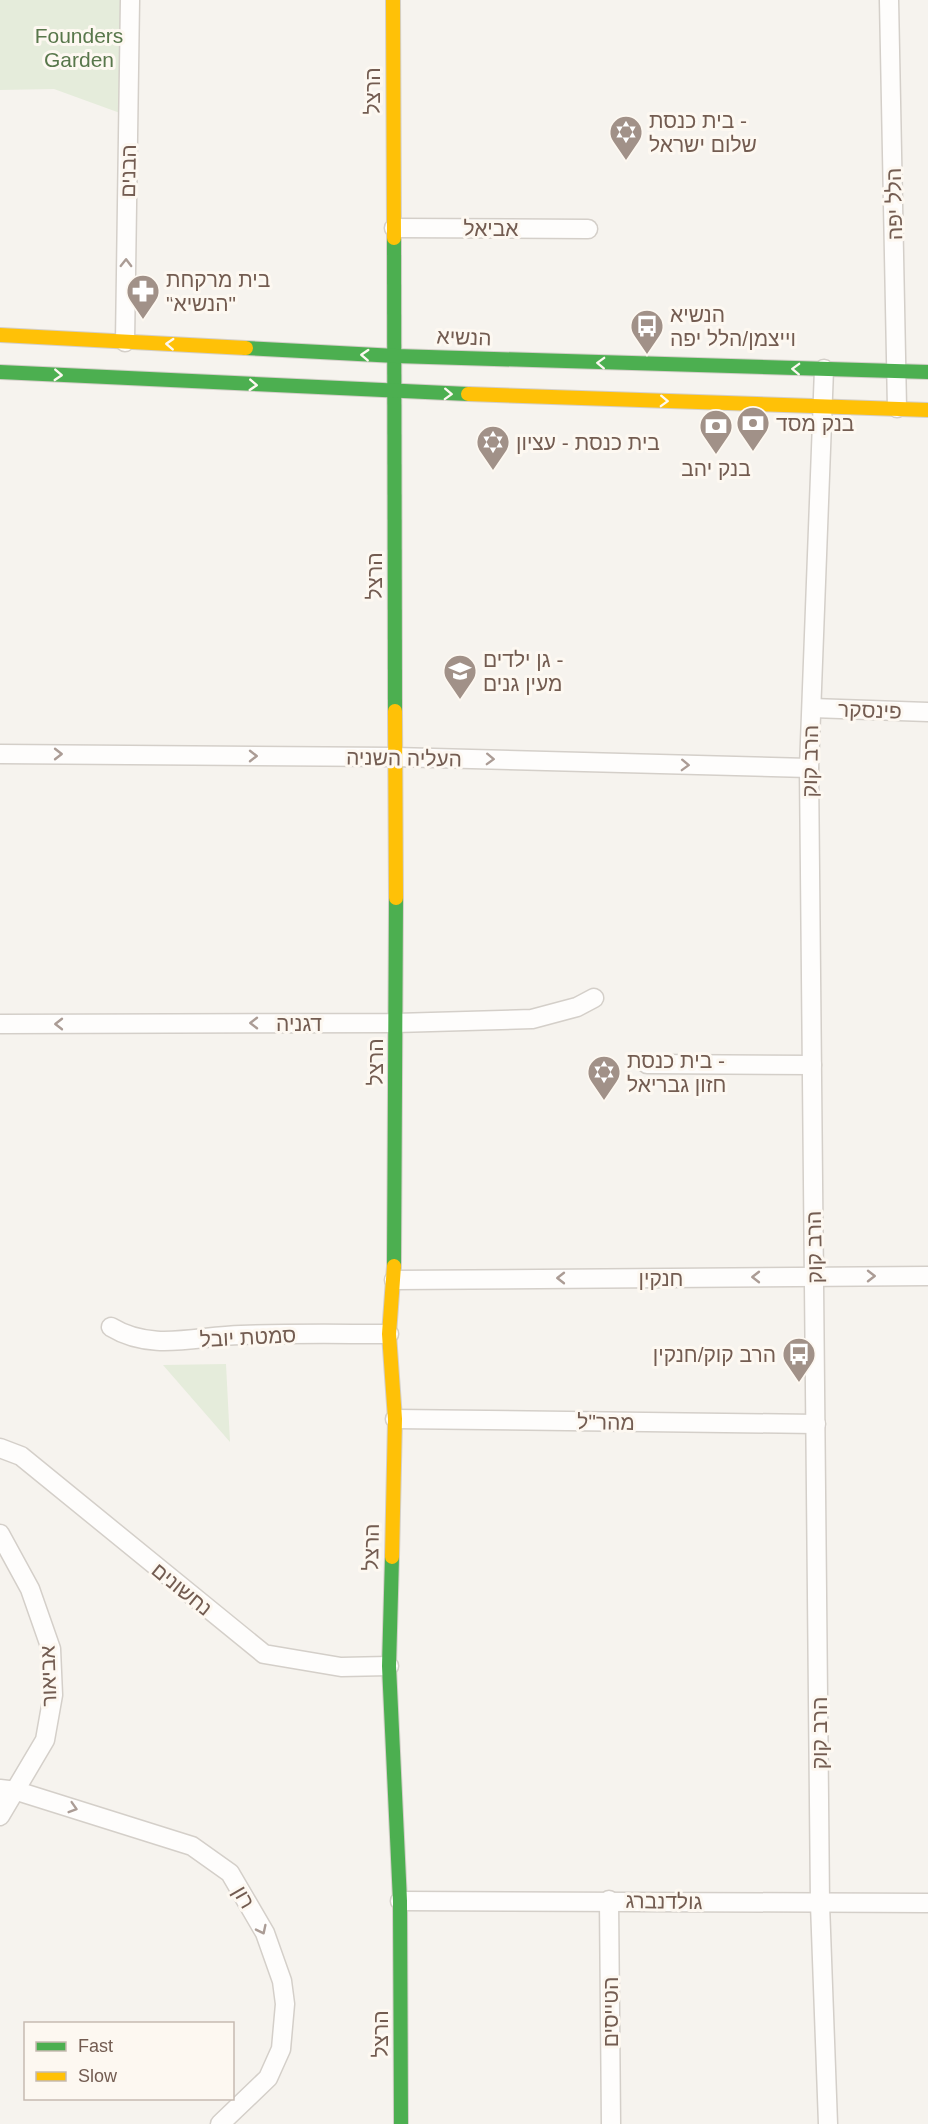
<svg xmlns="http://www.w3.org/2000/svg" width="928" height="2124" viewBox="0 0 928 2124" font-family="Helvetica,Heebo,sans-serif">
  <style>
    .green { fill: #e5ecdb }
    .lines { fill: none; stroke-linecap: round; stroke-linejoin: round }
    .street-casing { stroke: #d4cfc9; stroke-width: 21 }
    .fast-casing { stroke: #d4cfc9; stroke-width: 16 }
    .slow-casing { stroke: #d4cfc9; stroke-width: 16 }
    .street { stroke: #fefdfc; stroke-width: 18 }
    .fast { stroke: #4caf50; stroke-width: 14 }
    .slow { stroke: #ffc107; stroke-width: 14 }
    .oneway { stroke: #ab9c95 }
    .oneway2 { stroke: #fdf8f1 }
    .labels { text-anchor: middle; dominant-baseline: central; stroke-width: 6; stroke-linejoin: round; paint-order: stroke }
    .park-label { font-size: 21px; fill: #58774b; stroke: #fdf8f1 }
    .street-label { font-size: 21px; fill: #735c51; stroke: #fdf8f1 }
    .poi-label { font-size: 21px; fill: #735c51; stroke: #fdf8f1; text-anchor: start }
  </style>
  <rect width="100%" height="100%" fill="#f6f3ee"/>
  <g class="green">
    <polygon points="0,0 129,0 131,117 54,89 0,90"/>
    <polygon points="226,1364 230,1442 163,1365"/>
  </g>
  <g class="lines">
    <defs>
      <g id="street">
        <polyline points="889,0 897,408"/>
        <polyline points="394,228 588,229"/>
        <polyline points="125,342 130,0"/>
        <polyline points="824,369 809,768 820,1904 828,2124"/>
        <polyline points="812,708 928,712"/>
        <polyline points="0,754 395,757 809,768"/>
        <polyline points="0,1024 396,1023 532,1019 577,1007 594,998"/>
        <polyline points="647,1064 812,1065"/>
        <polyline points="394,1280 928,1276"/>
        <path d="M 111,1327 C 152,1352 196,1336 241,1335 C 290,1333 340,1334 389,1334"/>
        <polyline points="395,1419 816,1424"/>
        <polyline points="0,1448 21,1456 264,1654 341,1667 389,1666"/>
        <polyline points="0,1534 30,1589 51,1649 53,1695 45,1740 0,1816"/>
        <polyline points="0,1789 17,1791 192,1846 230,1873 265,1933 282,1981 285,2004 281,2049 268,2078 220,2124"/>
        <polyline points="609,1900 611,2124"/>
        <polyline points="400,1901 928,1903"/>
      </g>
      <g id="fast">
        <polyline points="394,238 395,711"/>
        <polyline points="246,348 396,356 928,372"/>
        <polyline points="0,372 468,394"/>
        <polyline points="394,1266 396,898"/>
        <polyline points="392,1557 389,1666 400,1901 401,2124"/>
      </g>
      <g id="slow">
        <polyline points="393,0 394,238"/>
        <polyline points="0,335 246,348"/>
        <polyline points="468,394 928,410"/>
        <polyline points="395,711 396,898"/>
        <polyline points="392,1557 395,1419 389,1334 394,1266"/>
      </g>
    </defs>
    <use href="#street" class="street-casing"/>
    <use href="#fast" class="fast-casing"/>
    <use href="#slow" class="slow-casing"/>
    <use href="#street" class="street"/>
    <use href="#fast" class="fast"/>
    <use href="#slow" class="slow"/>
  </g>
  <defs><path id="oneway-chevron" d="M-2-3.5L2.5 0L-2 3.5" fill="none" stroke-width="1.6" stroke-linecap="round" stroke-linejoin="round" transform="scale(1.5)"/></defs>
  <g class="oneway">
    <use href="#oneway-chevron" transform="translate(126 263) rotate(-89)"/>
    <use href="#oneway-chevron" transform="translate(58 754)"/>
    <use href="#oneway-chevron" transform="translate(253 756)"/>
    <use href="#oneway-chevron" transform="translate(490 759) rotate(2)"/>
    <use href="#oneway-chevron" transform="translate(685 765) rotate(2)"/>
    <use href="#oneway-chevron" transform="translate(254 1023) rotate(180)"/>
    <use href="#oneway-chevron" transform="translate(59 1024) rotate(180)"/>
    <use href="#oneway-chevron" transform="translate(871 1276)"/>
    <use href="#oneway-chevron" transform="translate(756 1277) rotate(180)"/>
    <use href="#oneway-chevron" transform="translate(561 1278) rotate(180)"/>
    <use href="#oneway-chevron" transform="translate(73 1808) rotate(17)"/>
    <use href="#oneway-chevron" transform="translate(262 1930) rotate(64)"/>
  </g>
  <g class="oneway2">
    <use href="#oneway-chevron" transform="translate(170 344) rotate(-177)"/>
    <use href="#oneway-chevron" transform="translate(365 355) rotate(-177)"/>
    <use href="#oneway-chevron" transform="translate(601 363) rotate(-178)"/>
    <use href="#oneway-chevron" transform="translate(796 369) rotate(-178)"/>
    <use href="#oneway-chevron" transform="translate(58 375) rotate(3)"/>
    <use href="#oneway-chevron" transform="translate(253 385) rotate(3)"/>
    <use href="#oneway-chevron" transform="translate(448 394) rotate(2)"/>
    <use href="#oneway-chevron" transform="translate(664 401) rotate(2)"/>
  </g>
  <defs>
    <symbol id="synagogue-pin" viewBox="-11 -11 22 30"><path d="M0 17L-7.5 6A9.5 9.5 0 1 1 7.5 6Z" fill="#a19188" stroke="#fdf8f1"/><path d="M0-6.5L5.6 3.2H-5.6ZM0 6.5L5.6-3.2H-5.6Z" fill="#fff"/></symbol>
    <symbol id="pharmacy-pin" viewBox="-11 -11 22 30"><path d="M0 17L-7.5 6A9.5 9.5 0 1 1 7.5 6Z" fill="#a19188" stroke="#fdf8f1"/><path d="M-2-6h4v4h4v4h-4v4h-4v-4h-4v-4h4Z" fill="#fff"/></symbol>
    <symbol id="bus-pin" viewBox="-11 -11 22 30"><path d="M0 17L-7.5 6A9.5 9.5 0 1 1 7.5 6Z" fill="#a19188" stroke="#fdf8f1"/><path d="M-5-6H5V4H4V6H2V4H-2V6H-4V4H-5ZM-3.5-4V0h7V-4ZM-3.5 1.2v1.5H-2V1.2ZM2 1.2v1.5H3.5V1.2Z" fill="#fff"/></symbol>
    <symbol id="bank-pin" viewBox="-11 -11 22 30"><path d="M0 17L-7.5 6A9.5 9.5 0 1 1 7.5 6Z" fill="#a19188" stroke="#fdf8f1"/><path d="M-6-4H6V4H-6ZM0-2.3a2.3 2.3 0 1 0 0 4.6a2.3 2.3 0 1 0 0-4.6Z" fill="#fff"/></symbol>
    <symbol id="school-pin" viewBox="-11 -11 22 30"><path d="M0 17L-7.5 6A9.5 9.5 0 1 1 7.5 6Z" fill="#a19188" stroke="#fdf8f1"/><path d="M0-5L7-2L0 1L-7-2ZM-4 1L0 2.5L4 1V4Q0 6-4 4Z" fill="#fff"/></symbol>
  </defs>
  <g fill-rule="evenodd">
    <use href="#synagogue-pin" x="607" y="113" width="38" height="52"/>
    <use href="#pharmacy-pin" x="124" y="272" width="38" height="52"/>
    <use href="#bus-pin" x="628" y="307" width="38" height="52"/>
    <use href="#bank-pin" x="734" y="404" width="38" height="52"/>
    <use href="#bank-pin" x="697" y="407" width="38" height="52"/>
    <use href="#synagogue-pin" x="474" y="423" width="38" height="52"/>
    <use href="#school-pin" x="441" y="652" width="38" height="52"/>
    <use href="#synagogue-pin" x="585" y="1053" width="38" height="52"/>
    <use href="#bus-pin" x="780" y="1335" width="38" height="52"/>
  </g>
  <g class="labels">
    <g class="park-label">
      <text x="79" y="35">Founders<tspan x="79" dy="24">Garden</tspan></text>
    </g>
    <g class="street-label">
      <text transform="translate(372 91) rotate(-90)">הרצל</text>
      <text transform="translate(128 171) rotate(-89)">הבנים</text>
      <text transform="translate(894 204) rotate(-91)">הלל יפה</text>
      <text x="491" y="228">אביאל</text>
      <text transform="translate(464 337) rotate(2)">הנשיא</text>
      <text transform="translate(374 576) rotate(-90)">הרצל</text>
      <text transform="translate(870 710) rotate(2)">פינסקר</text>
      <text transform="translate(404 758) rotate(1)">העליה השניה</text>
      <text transform="translate(810 761) rotate(-89)">הרב קוק</text>
      <text x="299" y="1023">דגניה</text>
      <text transform="translate(375 1062) rotate(-90)">הרצל</text>
      <text transform="translate(814 1247) rotate(-91)">הרב קוק</text>
      <text x="661" y="1278">חנקין</text>
      <text transform="translate(248 1337) rotate(-3)">סמטת יובל</text>
      <text transform="translate(606 1422) rotate(1)">מהר"ל</text>
      <text transform="translate(371 1547) rotate(-89)">הרצל</text>
      <text transform="translate(182 1589) rotate(39)">נחשונים</text>
      <text transform="translate(48 1676) rotate(-92)">אביאור</text>
      <text transform="translate(819 1733) rotate(-90)">הרב קוק</text>
      <text transform="translate(244 1897) rotate(60)">רון</text>
      <text transform="translate(664 1901) rotate(1)">גולדנברג</text>
      <text transform="translate(610 2012) rotate(-90)">הטייסים</text>
      <text transform="translate(380 2034) rotate(-90)">הרצל</text>
    </g>
    <g class="poi-label">
      <text x="649" y="120">בית כנסת -<tspan x="649" dy="24">שלום ישראל</tspan></text>
      <text x="166" y="279">בית מרקחת<tspan x="166" dy="24">"הנשיא"</tspan></text>
      <text x="670" y="314">הנשיא<tspan x="670" dy="24">וייצמן/הלל יפה</tspan></text>
      <text x="776" y="423">בנק מסד</text>
      <text x="516" y="442">בית כנסת - עציון</text>
      <text x="716" y="468" text-anchor="middle">בנק יהב</text>
      <text x="483" y="659">גן ילדים -<tspan x="483" dy="24">מעין גנים</tspan></text>
      <text x="627" y="1060">בית כנסת -<tspan x="627" dy="24">חזון גבריאל</tspan></text>
      <text x="776" y="1354" text-anchor="end">הרב קוק/חנקין</text>
    </g>
  </g>
  <rect x="24" y="2022" width="210" height="78" fill="#fdf8f1" stroke="#c6bab1" stroke-width="1.5"/>
  <rect x="36" y="2042" width="30" height="9" fill="#4caf50" stroke="#c6bab1" stroke-width="1.5"/>
  <text x="78" y="2052" font-size="18" fill="#735c51">Fast</text>
  <rect x="36" y="2072" width="30" height="9" fill="#ffc107" stroke="#c6bab1" stroke-width="1.5"/>
  <text x="78" y="2082" font-size="18" fill="#735c51">Slow</text>
</svg>
